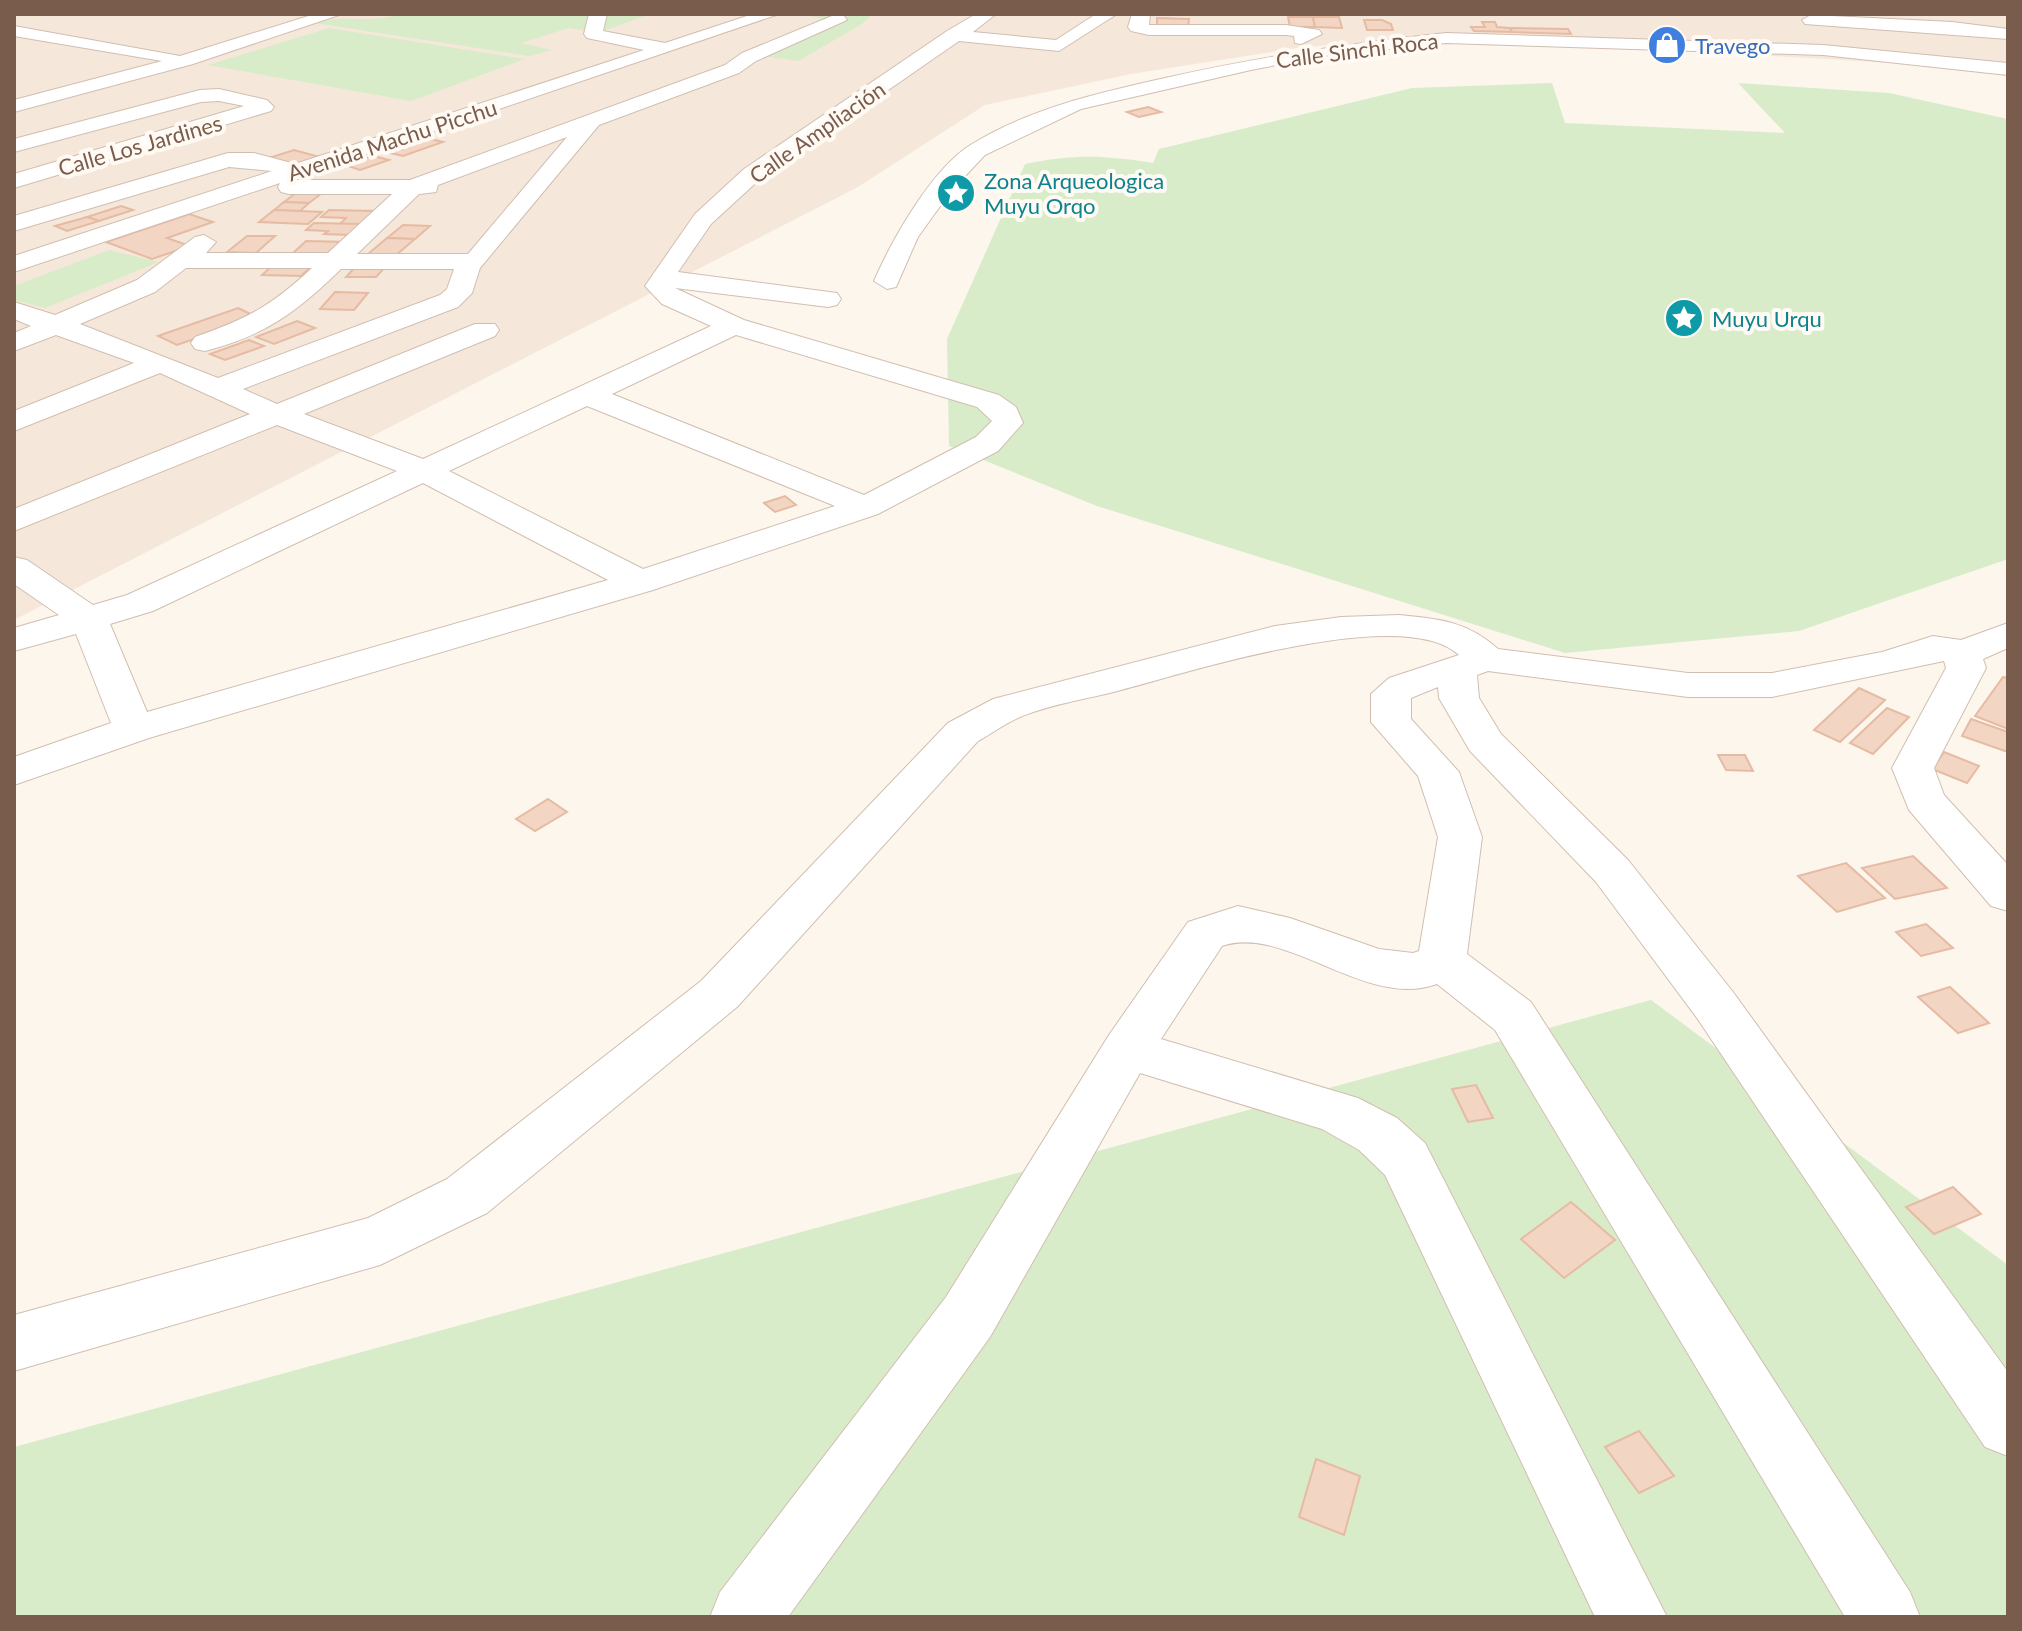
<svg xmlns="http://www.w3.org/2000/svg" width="2022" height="1631" viewBox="0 0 2022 1631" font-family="Lato,sans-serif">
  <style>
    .residential { fill: #f5e8da }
    .green { fill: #d8ecc9 }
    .building { fill: #f3d5c3; stroke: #e6bba3; stroke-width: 2 }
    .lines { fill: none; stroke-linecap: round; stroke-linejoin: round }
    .street-casing { stroke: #d1beb0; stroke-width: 2 }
    .street { fill: #fff; fill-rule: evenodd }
    .labels { text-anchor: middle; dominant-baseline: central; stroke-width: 8; stroke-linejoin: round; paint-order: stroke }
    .far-shop-label { font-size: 22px; fill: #366cbe; stroke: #fffaf3; text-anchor: start }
    .far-street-label { font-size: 22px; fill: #7a5c4d; stroke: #fffaf3 }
    .far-culture-label { font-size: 22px; fill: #0d838f; stroke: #fffaf3; text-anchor: start }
  </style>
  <rect width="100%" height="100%" fill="#fdf6ec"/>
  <polygon class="residential" points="14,14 2008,14 2008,76 1944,66 1428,36 1297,48 1131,74 985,105 858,187 14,620"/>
  <g class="green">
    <path d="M 400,14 L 650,14 L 598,33 L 569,28 L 521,43 L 552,50 L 529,56 L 314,23 C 345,13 369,25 400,14 Z"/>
    <polygon points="802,14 872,14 862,24 798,61 740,53 828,20"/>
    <polygon points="329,28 525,59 411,101 208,65"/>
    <path d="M 1552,83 L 1565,123 L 1785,133 L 1738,83 L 1889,93 L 2008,119 L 2008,559 L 1799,631 L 1565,653 L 1097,506 L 949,446 L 947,339 L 1025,164 C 1074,154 1103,155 1153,163 L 1159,149 L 1412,88 Z"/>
    <polygon points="109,250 159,262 45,308 14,300 14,286"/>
    <polygon points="1651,1000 2008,1265 2008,1617 14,1617 14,1447"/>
  </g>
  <g class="building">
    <polygon points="1288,17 1313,17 1315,27 1290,27"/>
    <polygon points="1313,17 1339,17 1342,28 1315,27"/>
    <polygon points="1157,18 1189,19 1188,27 1157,26"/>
    <polygon points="1364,20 1382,20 1391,24 1393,30 1367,30"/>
    <polygon points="1482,22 1495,22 1497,27 1510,28 1512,32 1474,31 1471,27 1485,27"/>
    <polygon points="1510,28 1568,29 1571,34 1512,32"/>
    <polygon points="1148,107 1161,112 1139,117 1127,112"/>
    <polygon points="427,138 443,142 403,156 387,152"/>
    <polygon points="294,150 327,159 301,167 269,158"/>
    <polygon points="373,156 389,160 360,170 345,165"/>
    <polygon points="301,189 326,190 309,203 284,202"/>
    <polygon points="284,202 309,203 300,211 274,210"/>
    <polygon points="121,206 133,210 99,221 87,217"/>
    <polygon points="274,210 300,211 322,212 308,224 259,222"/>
    <polygon points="329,210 376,211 362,224 340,224 346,218 321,217"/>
    <polygon points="189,214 213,222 167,238 190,246 152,259 106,242"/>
    <polygon points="87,217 99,221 67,231 55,226"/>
    <polygon points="314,223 362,224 350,235 324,234 328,231 306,230"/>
    <polygon points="403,225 430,226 415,239 387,238"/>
    <polygon points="247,236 275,236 256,253 227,252"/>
    <polygon points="387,238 415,239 396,255 368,254"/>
    <polygon points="306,241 349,242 336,254 292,254"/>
    <polygon points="358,264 388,264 376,277 346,277"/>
    <polygon points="272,266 311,267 301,276 262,275"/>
    <polygon points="335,292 368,293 354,310 320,309"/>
    <polygon points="238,308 257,317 177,345 158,336"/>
    <polygon points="297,321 315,328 274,344 256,337"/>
    <polygon points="249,340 264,346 225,360 210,354"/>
    <polygon points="785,496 796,505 775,512 764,503"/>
    <polygon points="2003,677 2008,678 2008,729 1975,716"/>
    <polygon points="1859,688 1885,700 1840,742 1814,730"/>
    <polygon points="1887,708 1909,717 1873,754 1850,743"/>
    <polygon points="1971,719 2008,732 2008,752 1962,736"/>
    <polygon points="1944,752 1979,766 1967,783 1932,769"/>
    <polygon points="1718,755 1745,755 1753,771 1726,770"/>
    <polygon points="548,799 567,812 535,831 516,819"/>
    <polygon points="1913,856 1947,888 1895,899 1862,868"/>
    <polygon points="1846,863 1885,898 1837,912 1798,876"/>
    <polygon points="1926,924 1953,948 1921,956 1896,932"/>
    <polygon points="1950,987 1989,1023 1958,1033 1918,997"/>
    <polygon points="1476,1085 1493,1118 1468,1122 1452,1089"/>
    <polygon points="1953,1187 1981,1214 1934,1234 1906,1207"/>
    <polygon points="1571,1202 1615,1240 1564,1278 1521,1239"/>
    <polygon points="1639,1431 1674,1476 1639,1493 1605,1447"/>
    <polygon points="1316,1459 1360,1476 1344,1535 1299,1517"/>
  </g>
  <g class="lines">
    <defs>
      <g id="street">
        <polygon points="315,14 342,14 193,64 14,112 14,100 162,61 14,36 14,26 180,56"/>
        <path d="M 589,14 L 607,14 L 603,31 L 665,43 L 753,14 L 779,14 L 290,180 L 410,180 L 725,65 L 742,53 L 832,16 L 844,16 L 847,20 L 756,61 L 739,73 L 599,125 L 480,268 L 472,293 L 458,307 L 243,389 L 277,404 L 475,324 L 495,324 L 499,330 L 495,336 L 304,414 L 423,459 L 711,326 L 662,304 L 645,286 L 695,214 L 744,169 L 947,31 L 976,14 L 996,14 L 973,32 L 1056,40 L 1096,14 L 1117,14 L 1059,51 L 959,41 L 760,179 L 711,224 L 678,272 L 837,293 L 841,299 L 837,305 L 828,307 L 675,288 L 744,320 L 999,395 L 1016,407 L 1023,423 L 998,451 L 878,514 L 653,590 L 149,738 L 14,785 L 14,757 L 111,723 L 76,634 L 14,651 L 14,628 L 59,615 L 14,584 L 14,557 L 27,560 L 93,605 L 127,595 L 397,471 L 277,425 L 14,531 L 14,509 L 250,414 L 160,373 L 14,431 L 14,411 L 134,363 L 56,335 L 14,351 L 14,333 L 31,326 L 14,319 L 14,302 L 55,315 L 137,280 L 195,237 L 204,235 L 216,242 L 206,253 L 328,253 L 392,194 L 289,194 L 281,192 L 278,187 L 280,183 L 14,272 L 14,256 L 272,171 L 229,167 L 14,231 L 14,216 L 228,153 L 254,153 L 295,164 L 644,50 L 587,38 L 584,34 ZM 567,137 L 468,254 L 357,254 L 419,194 L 436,192 L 438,185 ZM 186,268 L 312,268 C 270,307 248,318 195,337 L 191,343 L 195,349 L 205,351 C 265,336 298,311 341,269 L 454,269 L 447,289 L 440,295 L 218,378 L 80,324 L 155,292 ZM 736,335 L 977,407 L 992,421 L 976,437 L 864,495 L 612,394 ZM 587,406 L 835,506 L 643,569 L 449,471 ZM 423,483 L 608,580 L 147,712 L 110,624 L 153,611 Z"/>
        <polygon points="1132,14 1150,14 1149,25 1286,25 1319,30 1322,34 1301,44 1295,43 1294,36 1286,35 1149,35 1131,31 1128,27"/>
        <polygon points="1811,15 1952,22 2008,29 2008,39 1805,24 1802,20"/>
        <path d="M 1446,33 L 1823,45 L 2008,63 L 2008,75 L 1823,55 L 1446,43 L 1323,56 L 1251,70 L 1081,109 L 985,155 L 951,191 L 918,237 L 896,287 L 887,289 L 874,281 C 892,240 932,168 972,144 C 1031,108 1098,93 1165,78 C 1259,57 1351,43 1446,33 Z"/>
        <polygon points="219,89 267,100 274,107 271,111 14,188 14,174 244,106 219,101 201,102 14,152 14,139 200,90"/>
        <path d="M 1399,615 C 1439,619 1467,621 1498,649 L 1688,673 L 1772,673 L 1882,652 L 1933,636 L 1961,640 L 2008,623 L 2008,648 L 1983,659 L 1986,668 L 1934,768 L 1944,795 L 2008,865 L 2008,911 L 1991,906 L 1909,810 L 1892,768 L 1946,668 L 1944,661 L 1772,697 L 1688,697 L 1488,671 L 1477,675 L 1479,698 L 1501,734 L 1628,860 L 1733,992 L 2008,1372 L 2008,1456 L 1985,1447 L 1697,1018 L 1596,882 L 1470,751 L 1439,698 L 1438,687 L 1411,698 L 1411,719 L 1459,772 L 1482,837 L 1467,954 L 1531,1002 L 1910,1592 L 1920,1617 L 1845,1617 L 1495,1030 L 1437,984 C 1366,1010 1286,924 1222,946 L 1161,1039 L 1358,1098 L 1397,1118 L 1425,1143 L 1667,1617 L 1595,1617 L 1385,1175 L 1359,1150 L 1322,1129 L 1140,1073 L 990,1337 L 788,1617 L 710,1617 L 720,1592 L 946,1297 L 1109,1035 L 1188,922 L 1238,906 L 1290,918 L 1379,949 L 1413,953 L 1419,951 L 1438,837 L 1418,776 L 1371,722 L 1371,694 L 1389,678 L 1459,655 C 1403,603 1190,672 1121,690 C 1088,699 1051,704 1020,717 C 1006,723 992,733 978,741 L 737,1007 L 487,1213 L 380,1265 L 14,1371 L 14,1315 L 368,1218 L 447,1179 L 701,981 L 948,723 L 993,699 L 1275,626 L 1341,617 Z"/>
      </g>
    </defs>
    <use href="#street" class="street-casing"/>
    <use href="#street" class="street"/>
  </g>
  <defs>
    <symbol id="shop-disc" viewBox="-11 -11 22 22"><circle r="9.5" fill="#3f7fe0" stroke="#fffaf3"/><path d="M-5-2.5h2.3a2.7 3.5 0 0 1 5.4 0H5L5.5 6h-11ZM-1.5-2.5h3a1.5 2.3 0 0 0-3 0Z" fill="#fff"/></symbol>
    <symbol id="sight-disc" viewBox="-11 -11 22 22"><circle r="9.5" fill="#0f9aa8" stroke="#fffaf3"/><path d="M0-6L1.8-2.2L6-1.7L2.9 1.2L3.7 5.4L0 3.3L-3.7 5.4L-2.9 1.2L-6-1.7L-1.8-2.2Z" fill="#fff"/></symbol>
  </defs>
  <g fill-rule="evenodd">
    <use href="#shop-disc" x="1645" y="23" width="44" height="44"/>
    <use href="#sight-disc" x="934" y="171" width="44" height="44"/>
    <use href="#sight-disc" x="1662" y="296" width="44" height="44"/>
  </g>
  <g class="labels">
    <g class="far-shop-label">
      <text x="1695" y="45">Travego</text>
    </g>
    <g class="far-street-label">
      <text transform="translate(1357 50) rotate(-7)">Calle Sinchi Roca</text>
      <text transform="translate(817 132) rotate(-35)">Calle Ampliación</text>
      <text transform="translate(392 140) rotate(-18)">Avenida Machu Picchu</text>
      <text transform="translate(140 145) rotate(-16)">Calle Los Jardines</text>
    </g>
    <g class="far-culture-label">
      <text x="984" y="180">Zona Arqueologica<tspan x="984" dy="25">Muyu Orqo</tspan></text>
      <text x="1712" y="318">Muyu Urqu</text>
    </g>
  </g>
  <rect width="2022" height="1631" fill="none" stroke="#7a5c4d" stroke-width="32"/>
</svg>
